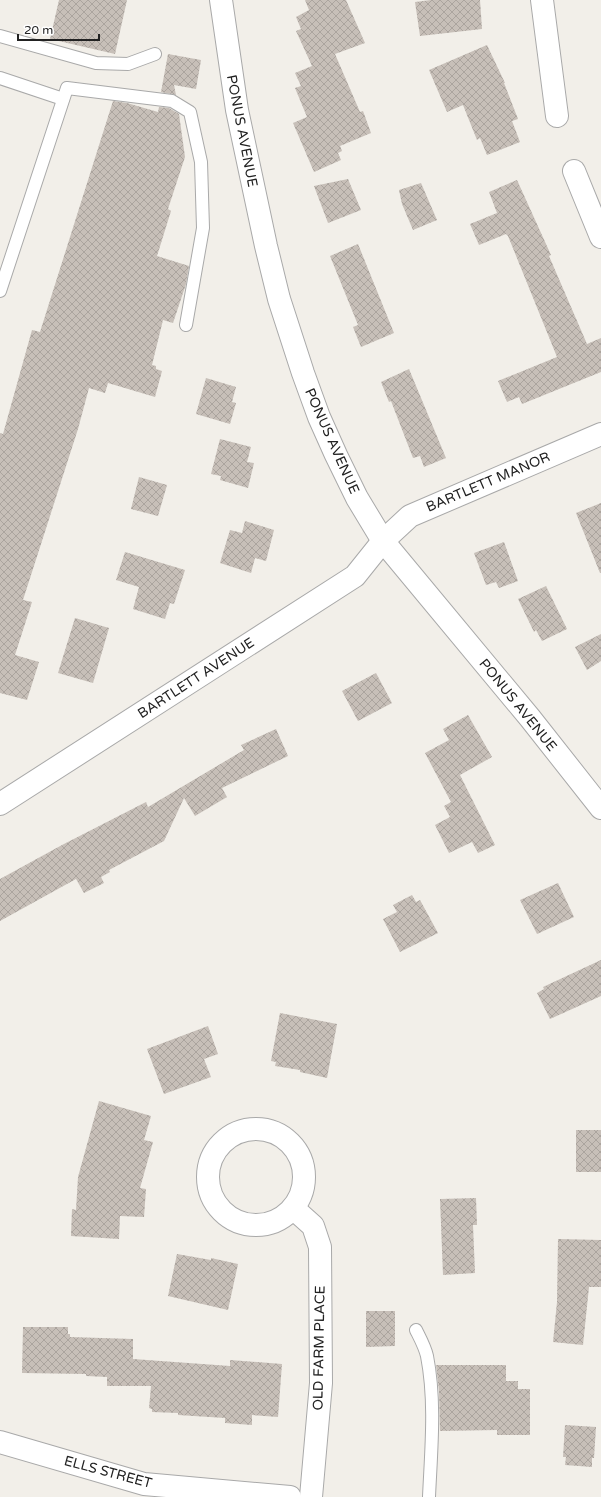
<svg xmlns="http://www.w3.org/2000/svg" width="601" height="1497" viewBox="0 0 601 1497" font-family="'Varela Round',sans-serif">
  <style>
    .building { fill: url(#building-cross-hatch) }
    .lines { fill: none; stroke-linecap: round; stroke-linejoin: round }
    .service-casing { stroke: #a9a9a9; stroke-width: 14 }
    .minor-casing { stroke: #a9a9a9; stroke-width: 24 }
    .tertiary-casing { stroke: #a9a9a9; stroke-width: 24 }
    .service { stroke: #fff; stroke-width: 12 }
    .minor { stroke: #fff; stroke-width: 22 }
    .tertiary { stroke: #fff; stroke-width: 22 }
    .labels { text-anchor: middle; dominant-baseline: central; stroke-width: 3; stroke-linejoin: round; paint-order: stroke }
    .street-label { font-size: 14px; fill: #222; stroke: #fff }
  </style>
  <defs>
    <pattern id="building-cross-hatch" width="8" height="8" patternUnits="userSpaceOnUse"><rect width="8" height="8" fill="#c7bfb8"/><path d="M0 0l8 8M0 8l8-8" fill="none" stroke="#aba49e"/></pattern>
  </defs>
  <rect width="100%" height="100%" fill="#f2efe9"/>
  <g class="building">
    <polygon points="59,0 127,0 115,54 50,39"/>
    <polygon points="305,0 346,0 365,43 335,54 360,112 363,111 371,133 340,146 342,151 338,153 341,160 314,172 293,123 307,117 295,88 301,86 295,73 312,66 296,31 301,29 296,17 309,10"/>
    <polygon points="431,0 480,0 482,29 420,36 415,2"/>
    <polygon points="487,45 505,83 504,83 518,119 512,121 520,142 487,155 480,138 477,140 463,105 447,112 429,70"/>
    <polygon points="168,54 201,60 196,89 174,85 176,95 161,92"/>
    <polygon points="113,101 127,103 158,112 159,107 169,108 179,114 185,157 168,209 171,211 157,256 189,266 186,284 173,323 163,320 152,365 156,366 156,369 162,371 155,397 108,383 105,393 89,388 78,429 23,600 32,602 15,655 39,662 27,700 0,693 0,433 3,434 32,330 40,332"/>
    <polygon points="348,179 361,210 328,223 314,186"/>
    <polygon points="517,180 551,255 549,256 587,344 601,338 601,372 522,404 519,397 507,402 498,381 557,357 508,236 506,234 479,245 470,224 497,213 489,192"/>
    <polygon points="421,183 437,220 413,230 402,204 399,190"/>
    <polygon points="358,244 394,333 361,347 353,327 358,325 330,256"/>
    <polygon points="409,369 446,458 424,467 420,456 413,458 391,401 389,402 381,382"/>
    <polygon points="206,378 236,387 232,402 236,403 230,424 196,414"/>
    <polygon points="220,439 251,447 247,462 254,463 248,488 220,480 221,476 211,474"/>
    <polygon points="139,477 167,485 158,516 131,509"/>
    <polygon points="601,503 601,573 600,573 576,513"/>
    <polygon points="245,521 274,530 266,561 255,558 251,573 220,563 230,530 242,533"/>
    <polygon points="504,542 518,581 499,588 496,582 486,585 474,553"/>
    <polygon points="125,552 185,570 174,604 170,603 165,619 133,609 139,587 116,580"/>
    <polygon points="546,586 567,629 542,641 536,630 534,632 518,599"/>
    <polygon points="75,618 109,628 93,683 58,673"/>
    <polygon points="601,634 601,661 587,670 575,647"/>
    <polygon points="376,673 392,703 358,721 342,691"/>
    <polygon points="468,715 492,757 460,775 495,845 478,853 472,842 449,853 435,825 450,817 444,806 451,802 425,753 449,740 443,729"/>
    <polygon points="276,729 288,756 222,788 227,797 195,816 184,798 164,841 109,870 110,872 101,877 104,883 84,893 76,879 0,921 0,879 62,845 146,802 148,807 244,750 241,745"/>
    <polygon points="558,883 574,917 537,934 520,900"/>
    <polygon points="412,895 416,902 420,900 438,933 400,952 383,919 397,912 393,905"/>
    <polygon points="601,960 601,996 550,1019 537,993 544,989 543,987"/>
    <polygon points="280,1013 337,1024 327,1078 300,1072 300,1070 275,1066 276,1062 271,1061"/>
    <polygon points="208,1026 218,1054 204,1059 211,1077 164,1094 147,1049"/>
    <polygon points="99,1101 151,1116 144,1140 153,1142 140,1188 146,1189 144,1217 120,1216 119,1239 71,1236 72,1209 76,1210 78,1177"/>
    <rect x="576" y="1130" width="25" height="42"/>
    <polygon points="476,1198 477,1225 473,1225 475,1273 443,1275 440,1199"/>
    <polygon points="558,1239 601,1240 601,1287 589,1287 583,1345 553,1342 557,1302"/>
    <polygon points="177,1254 211,1260 211,1258 238,1264 228,1310 168,1296"/>
    <polygon points="366,1311 395,1311 395,1346 366,1347"/>
    <polygon points="23,1327 68,1327 68,1334 70,1334 70,1337 133,1339 133,1359 230,1366 230,1360 282,1364 278,1417 252,1415 252,1425 225,1423 225,1418 178,1415 178,1413 152,1412 152,1409 149,1408 151,1386 107,1386 107,1377 86,1376 86,1374 22,1373"/>
    <polygon points="436,1365 506,1365 506,1381 518,1381 518,1389 530,1389 530,1435 497,1435 497,1430 440,1431 439,1391"/>
    <polygon points="565,1425 596,1427 594,1458 592,1458 592,1467 565,1465 566,1457 563,1457"/>
  </g>
  <g class="lines">
    <defs>
      <g id="service">
        <polyline points="0,36 96,63 128,64 155,54"/>
        <polyline points="0,78 63,99"/>
        <polyline points="0,291 67,88 172,101 190,112 201,162 203,228 186,325"/>
        <path d="M 416,1330 C 420,1338 425,1347 427,1356 C 436,1402 431,1451 429,1497"/>
      </g>
      <g id="minor">
        <polyline points="542,0 557,116"/>
        <polyline points="574,171 601,237"/>
        <polyline points="0,804 355,576 383,541 410,516 601,434"/>
        <circle cx="256" cy="1177" r="48"/>
        <polyline points="294,1209 313,1226 320,1247 321,1383 311,1497"/>
        <polyline points="0,1442 144,1484 290,1497"/>
      </g>
      <polyline id="tertiary" points="221,0 237,110 266,246 279,299 303,373 319,417 336,455 357,498 383,541 530,718 601,808"/>
    </defs>
    <use href="#service" class="service-casing"/>
    <use href="#minor" class="minor-casing"/>
    <use href="#tertiary" class="tertiary-casing"/>
    <use href="#service" class="service"/>
    <use href="#minor" class="minor"/>
    <use href="#tertiary" class="tertiary"/>
  </g>
  <g class="labels">
    <g class="street-label">
      <text transform="translate(242 131) rotate(79)">PONUS AVENUE</text>
      <text transform="translate(332 441) rotate(66)">PONUS AVENUE</text>
      <text transform="translate(488 482) rotate(-23)">BARTLETT MANOR</text>
      <text transform="translate(196 678) rotate(-33)">BARTLETT AVENUE</text>
      <text transform="translate(518 705) rotate(51)">PONUS AVENUE</text>
      <text transform="translate(319 1348) rotate(-89)">OLD FARM PLACE</text>
      <text transform="translate(108 1472) rotate(15)">ELLS STREET</text>
    </g>
  </g>
  <path d="M18 34v6h81v-6" fill="none" stroke="#222222" stroke-width="2"/>
  <text x="24" y="34" font-size="12" fill="#222222" stroke="#ffffff" stroke-width="3" paint-order="stroke">20 m</text>
</svg>
